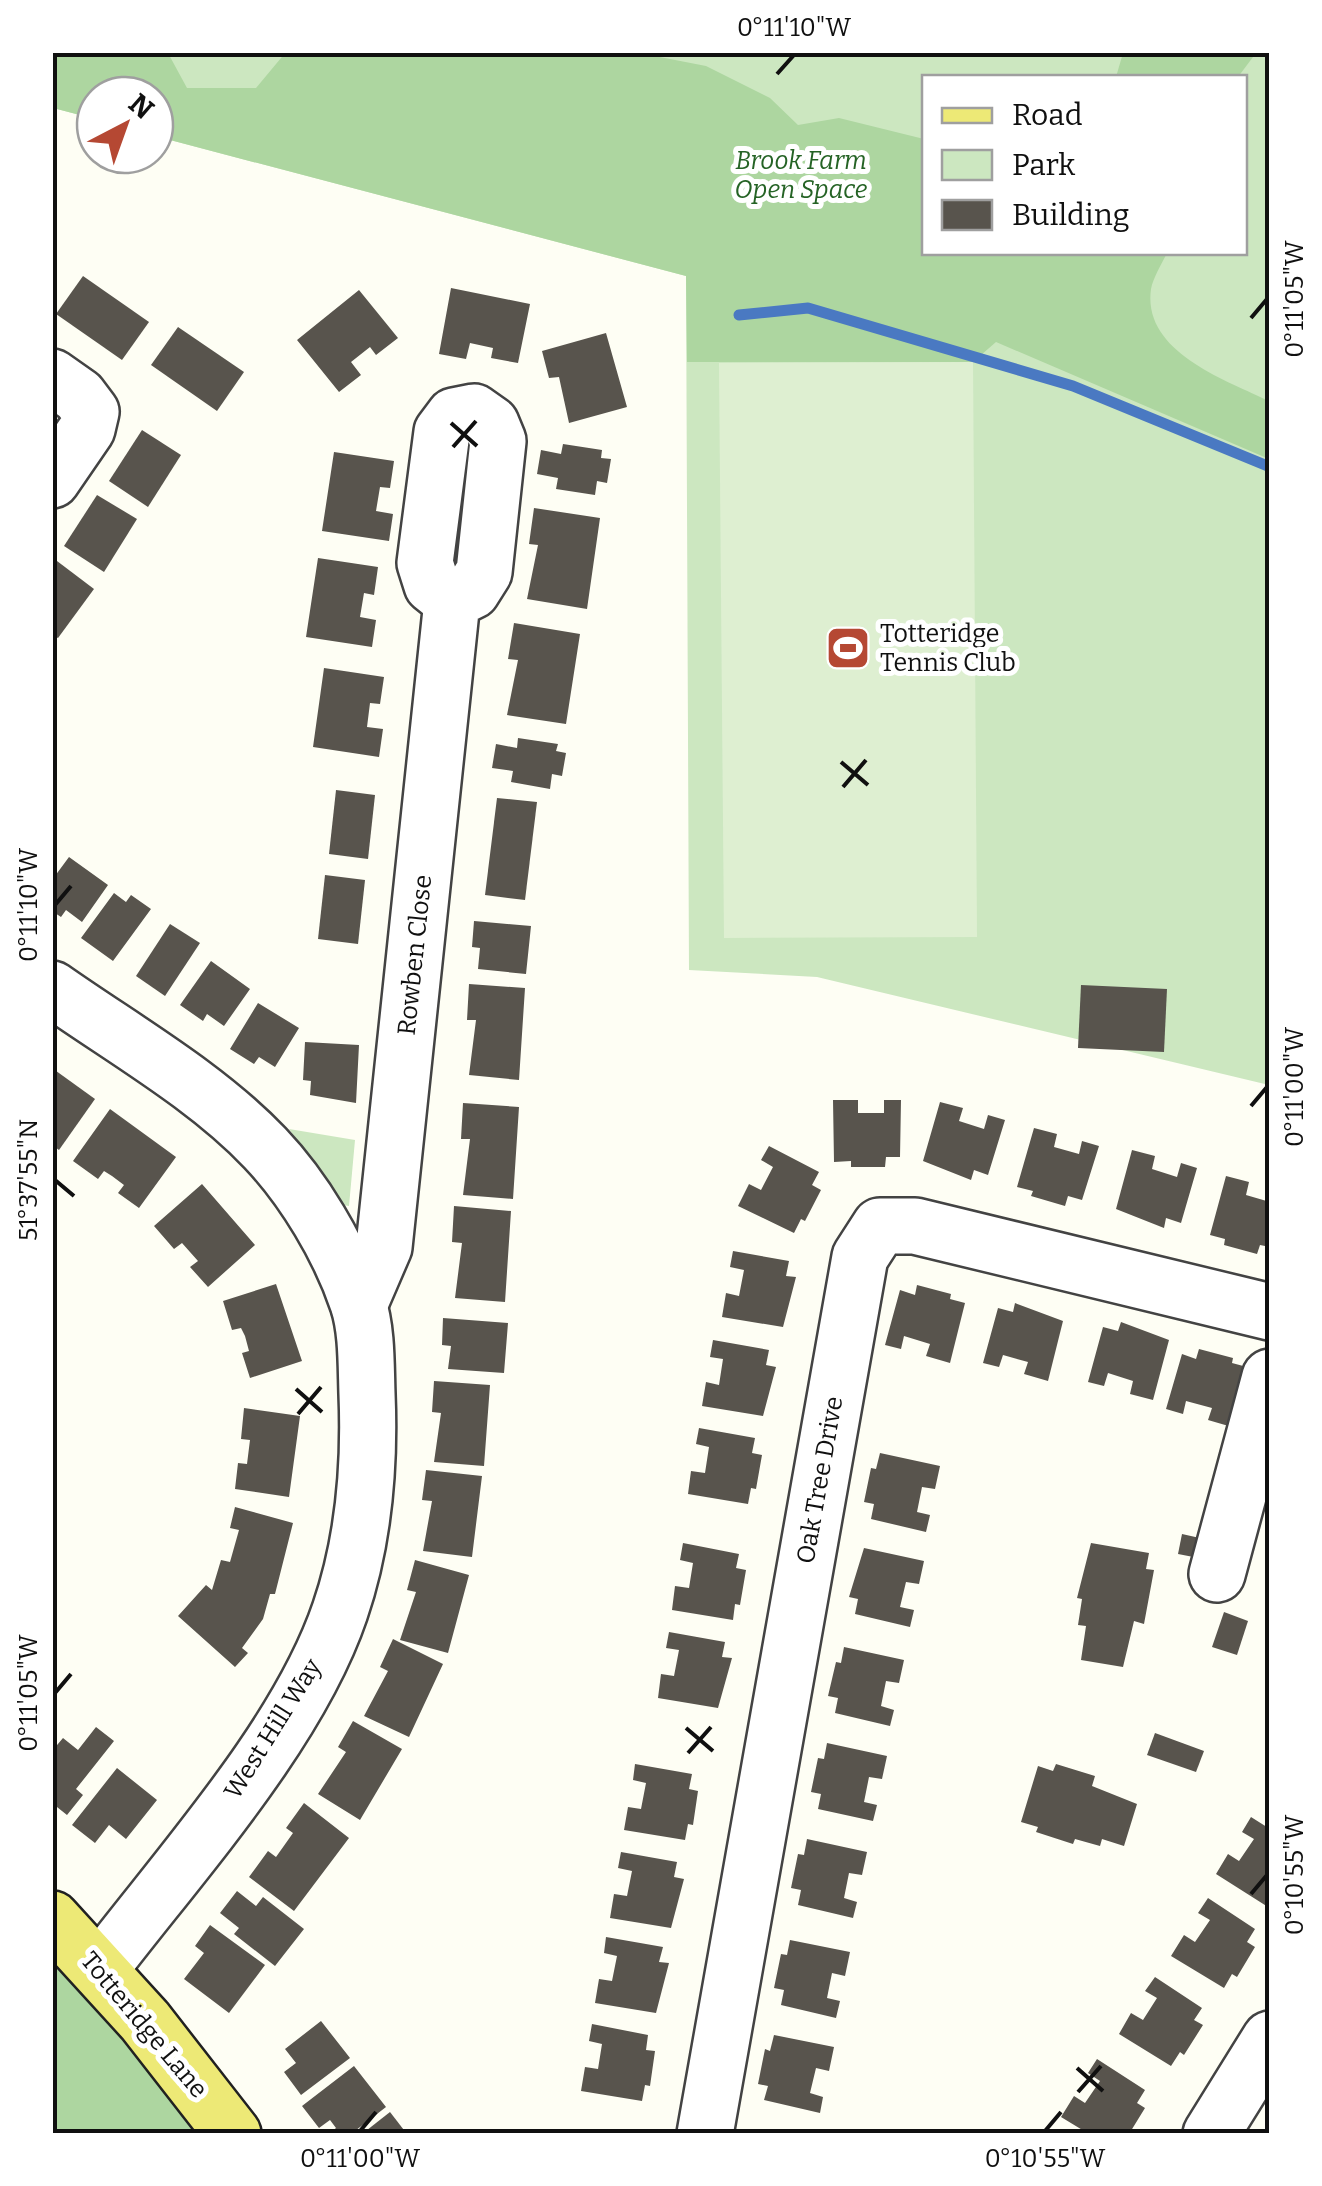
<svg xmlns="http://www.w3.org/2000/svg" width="1322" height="2186" viewBox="0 0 1322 2186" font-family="Bitter,serif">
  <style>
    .green { fill: #cce7c0; fill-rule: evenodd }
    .forest { fill: #add6a0 }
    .pitch { fill: #deefd1 }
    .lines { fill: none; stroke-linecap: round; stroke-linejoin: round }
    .stream { stroke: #4a79c2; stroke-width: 11 }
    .building { fill: #58544d }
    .minor-casing { stroke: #434343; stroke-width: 60 }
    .major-casing { stroke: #212121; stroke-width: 60 }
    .minor { stroke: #fff; stroke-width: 55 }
    .major { stroke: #ede976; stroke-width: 55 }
    .ticks { fill: none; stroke: #101010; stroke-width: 4 }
    .labels { text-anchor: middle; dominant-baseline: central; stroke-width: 10; stroke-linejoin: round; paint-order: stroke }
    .park-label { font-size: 25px; font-style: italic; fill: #256325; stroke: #fff }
    .poi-label { font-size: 25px; fill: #101010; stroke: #fff; text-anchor: start }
    .street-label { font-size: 25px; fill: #101010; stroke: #fff }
    .neatline { fill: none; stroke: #101010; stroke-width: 4 }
    .ticks-label { font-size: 25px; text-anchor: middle; fill: #101010 }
  </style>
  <rect width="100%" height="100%" fill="#fefef4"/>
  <g class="green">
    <path d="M 53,53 L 1269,53 L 1269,1085 L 817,977 L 689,970 L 686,276 L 155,136 L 155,95 L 95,95 L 95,119 L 57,109 L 53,115 ZM 924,78 L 1244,78 L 1244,252 L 924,252 Z"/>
    <polygon points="289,1129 355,1140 349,1206 343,1205"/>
  </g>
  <g class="forest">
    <path d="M 286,52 L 634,52 L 706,66 L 770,98 L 798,125 L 839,118 L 924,139 L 924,252 L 1167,253 C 1162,263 1153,278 1151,289 C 1142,352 1226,380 1269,401 L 1269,459 L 996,342 L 973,362 L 687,362 L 686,276 L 155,136 L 155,95 L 95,95 L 95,119 L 57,109 L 53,115 L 53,53 L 168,53 L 187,88 L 256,88 Z"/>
    <polygon points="1123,53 1123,52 1256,53 1238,77 1116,77"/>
    <polygon points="52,1956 100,1999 199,2133 53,2133"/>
  </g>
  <polygon class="pitch" points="973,362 977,937 724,938 719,363"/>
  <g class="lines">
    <polyline class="stream" points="739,315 808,308 1073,386 1270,467"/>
  </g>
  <g class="building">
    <polygon points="83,276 149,322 122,360 56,314"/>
    <polygon points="451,288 530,304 518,363 491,358 493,348 470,343 466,359 439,354"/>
    <polygon points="359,290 398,338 376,355 370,347 351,362 361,375 339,392 297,340"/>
    <polygon points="178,327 244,372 217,411 151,365"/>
    <polygon points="606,333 627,407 569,423 559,377 549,378 542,351"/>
    <polygon points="142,430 181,455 148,507 109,481"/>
    <polygon points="563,444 602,450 601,458 611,459 607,483 597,481 595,495 556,489 558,478 537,474 541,450 561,454"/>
    <polygon points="334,452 394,461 390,488 380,487 376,511 393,514 389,541 322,531"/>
    <polygon points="97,495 137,519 104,572 64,546"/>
    <polygon points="534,508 600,518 587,609 527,599 538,545 529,544"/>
    <polygon points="318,558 378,567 374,595 364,593 360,617 376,620 372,647 306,637"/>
    <polygon points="57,561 94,589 58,638 52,635 52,567"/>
    <polygon points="514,623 580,634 566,724 507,715 518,660 508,659"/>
    <polygon points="324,668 384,677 380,704 370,703 367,727 383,729 379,757 313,747"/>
    <polygon points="518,738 558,744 556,751 566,753 562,776 552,774 550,789 511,782 513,771 492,768 496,744 517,748"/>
    <polygon points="336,790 375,795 368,859 329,854"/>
    <polygon points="497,798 537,802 525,900 485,895"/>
    <polygon points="69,857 108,885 82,922 66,910 61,917 52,911 52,880"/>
    <polygon points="325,875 365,880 358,944 318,939"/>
    <polygon points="114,893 126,902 131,895 151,909 113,961 81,938"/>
    <polygon points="474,921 531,926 526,974 478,969 480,948 472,947"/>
    <polygon points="170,924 200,943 165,996 136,976"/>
    <polygon points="211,961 250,989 224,1026 207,1014 203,1021 180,1005"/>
    <polygon points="469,984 525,988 519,1080 469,1075 476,1020 467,1020"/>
    <polygon points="1081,985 1167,989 1164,1052 1078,1048"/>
    <polygon points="258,1003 299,1028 275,1067 259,1057 254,1064 230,1049"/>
    <polygon points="305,1042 359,1045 356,1103 310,1095 311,1081 303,1080"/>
    <polygon points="52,1068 95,1099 59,1150 52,1145"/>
    <polygon points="833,1100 858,1100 858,1113 884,1113 884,1100 901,1100 900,1157 886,1157 885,1167 851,1167 851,1161 834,1162"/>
    <polygon points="940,1102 963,1108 959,1121 984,1129 988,1115 1005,1120 988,1175 974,1170 971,1180 923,1161"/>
    <polygon points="463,1103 519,1107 513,1199 463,1195 470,1139 461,1139"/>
    <polygon points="110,1109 176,1157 139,1208 118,1193 124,1185 112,1176 104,1171 98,1179 73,1161"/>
    <polygon points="1034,1128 1057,1134 1054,1147 1079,1154 1082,1141 1099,1146 1082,1200 1068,1196 1065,1206 1031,1196 1033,1191 1017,1187"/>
    <polygon points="769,1146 819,1172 812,1185 821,1190 805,1221 801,1219 794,1233 738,1206 749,1184 761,1190 773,1167 761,1160"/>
    <polygon points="1132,1150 1155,1156 1152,1169 1177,1177 1181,1163 1197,1168 1181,1223 1166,1218 1164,1228 1116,1209"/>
    <polygon points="1226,1176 1249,1182 1246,1195 1270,1202 1270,1247 1260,1245 1257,1254 1224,1245 1225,1239 1210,1235"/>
    <polygon points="202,1184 255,1245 208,1287 190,1267 198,1261 182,1243 174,1249 154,1226"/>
    <polygon points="454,1206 511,1211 505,1302 455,1298 462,1243 452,1242"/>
    <polygon points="733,1251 789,1261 786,1276 796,1277 783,1327 722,1317 726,1293 739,1296 744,1270 730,1267"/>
    <polygon points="276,1284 302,1361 250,1378 242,1353 249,1351 245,1336 241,1328 232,1330 223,1301"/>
    <polygon points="917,1285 951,1294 950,1299 965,1303 950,1363 926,1356 930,1344 904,1336 901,1349 885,1345 900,1290 915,1295"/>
    <polygon points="1015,1303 1063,1321 1048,1381 1024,1374 1028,1362 1003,1355 999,1367 983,1363 998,1308 1013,1312"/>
    <polygon points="443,1318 508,1323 504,1373 448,1369 451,1346 442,1345"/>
    <polygon points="1121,1322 1169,1340 1153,1400 1130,1394 1133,1381 1108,1373 1104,1386 1088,1382 1103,1327 1118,1331"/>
    <polygon points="713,1340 769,1350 766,1365 776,1367 763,1416 702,1406 706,1382 719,1385 723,1359 710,1357"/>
    <polygon points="1199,1349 1233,1358 1232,1363 1247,1367 1232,1427 1208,1420 1212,1408 1186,1401 1183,1414 1166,1409 1182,1354 1196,1359"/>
    <polygon points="434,1381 490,1385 484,1466 434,1462 441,1413 432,1412"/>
    <polygon points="244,1408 300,1416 289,1497 235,1489 238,1463 247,1464 250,1440 241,1439"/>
    <polygon points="699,1428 755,1438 752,1453 762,1455 756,1489 751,1488 748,1504 688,1494 691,1471 705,1473 709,1447 696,1444"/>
    <polygon points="880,1453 940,1466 935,1489 922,1487 917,1512 930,1515 926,1532 871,1519 874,1504 864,1502 871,1468 876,1469"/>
    <polygon points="426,1470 482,1476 472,1557 423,1551 432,1501 422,1500"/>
    <polygon points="235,1507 293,1523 275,1594 270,1594 263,1619 242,1648 248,1653 235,1667 178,1616 206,1585 212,1590 221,1560 230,1562 239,1530 230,1528"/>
    <polygon points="1182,1534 1213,1541 1209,1560 1178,1554"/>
    <polygon points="683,1543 739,1554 736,1568 746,1570 740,1605 735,1604 733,1620 672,1610 675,1586 689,1588 693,1563 680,1560"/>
    <polygon points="1091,1543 1149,1553 1146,1569 1154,1570 1144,1624 1134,1621 1123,1667 1081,1660 1086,1626 1078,1625 1082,1599 1077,1598"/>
    <polygon points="864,1548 924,1561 919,1584 906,1582 900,1607 914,1610 910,1627 855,1614 858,1599 849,1597"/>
    <polygon points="415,1560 469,1575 448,1653 400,1640 416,1592 407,1590"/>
    <polygon points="1224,1612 1248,1621 1237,1655 1212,1647"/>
    <polygon points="669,1632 725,1642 722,1657 732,1658 718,1708 658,1698 661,1674 674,1676 679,1650 666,1648"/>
    <polygon points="393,1639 443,1664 409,1737 364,1716 388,1671 380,1667"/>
    <polygon points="844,1647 904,1660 899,1683 886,1681 881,1706 894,1710 890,1726 835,1713 838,1698 828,1696 836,1662 841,1663"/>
    <polygon points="353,1721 402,1749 360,1820 318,1794 346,1752 338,1747"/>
    <polygon points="96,1727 114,1741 76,1789 83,1795 67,1815 52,1803 52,1751 63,1738 78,1750"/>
    <polygon points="1155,1733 1204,1751 1196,1772 1147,1755"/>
    <polygon points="827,1743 887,1756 882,1779 869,1777 864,1802 877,1805 873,1821 818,1809 821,1794 811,1792 818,1758 824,1759"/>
    <polygon points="635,1764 692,1774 689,1789 698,1791 693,1825 688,1824 685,1840 624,1830 628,1807 641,1809 646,1783 633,1780"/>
    <polygon points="1056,1764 1095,1776 1092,1786 1137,1804 1124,1846 1102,1839 1100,1846 1075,1839 1073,1844 1036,1832 1038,1827 1021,1822 1038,1766 1053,1771"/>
    <polygon points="117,1768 157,1800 126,1839 109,1825 95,1843 72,1825"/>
    <polygon points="304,1803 349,1838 294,1911 249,1877 268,1851 276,1857 293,1833 286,1828"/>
    <polygon points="1251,1817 1270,1829 1268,1907 1216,1874 1228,1854 1239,1861 1254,1839 1242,1832"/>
    <polygon points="807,1839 867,1852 862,1875 849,1873 844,1898 857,1902 853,1918 798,1905 801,1890 791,1888 798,1854 804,1855"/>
    <polygon points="621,1852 677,1862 674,1877 684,1879 671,1928 610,1918 614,1894 627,1896 632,1871 618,1868"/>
    <polygon points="237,1891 256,1906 263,1897 304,1929 275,1966 234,1934 239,1928 220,1913"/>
    <polygon points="1208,1898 1255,1929 1247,1942 1255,1947 1237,1977 1232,1974 1224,1988 1171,1956 1184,1935 1195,1942 1210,1920 1198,1913"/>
    <polygon points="210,1925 265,1965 229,2013 184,1979 204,1953 195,1946"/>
    <polygon points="606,1937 663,1947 659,1962 669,1963 656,2013 595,2003 599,1979 612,1981 617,1956 604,1953"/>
    <polygon points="790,1940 850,1952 845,1976 832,1973 827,1998 840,2001 836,2018 781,2005 784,1990 774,1988 781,1954 787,1955"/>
    <polygon points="1155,1977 1202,2008 1194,2020 1203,2025 1184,2055 1180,2052 1171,2066 1119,2034 1131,2013 1143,2020 1157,1998 1145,1991"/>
    <polygon points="321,2021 350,2058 301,2095 284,2072 296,2063 285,2049"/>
    <polygon points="592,2024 648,2035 646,2050 655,2051 650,2086 645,2085 642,2101 581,2091 585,2067 598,2069 602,2044 589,2041"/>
    <polygon points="774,2035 834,2047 829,2071 816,2068 810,2093 823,2097 820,2113 764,2100 768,2086 758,2084 765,2049 770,2051"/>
    <polygon points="1097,2059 1145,2090 1137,2103 1145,2108 1129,2134 1089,2134 1061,2117 1074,2096 1085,2103 1100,2081 1088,2073"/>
    <polygon points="354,2066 386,2107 351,2134 329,2134 336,2128 330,2120 319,2128 302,2106"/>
    <polygon points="390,2112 407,2134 362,2134"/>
  </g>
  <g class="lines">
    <defs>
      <g id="minor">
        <polyline points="52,377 79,396 91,412 87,429 52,480"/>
        <path d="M 52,989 C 123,1039 205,1085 265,1148 C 304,1189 340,1249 358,1303 C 367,1330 366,1365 367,1394 C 370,1467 364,1541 340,1611 C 298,1735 180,1864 100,1969"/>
        <polyline points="359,1305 384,1247 452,601 432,585 425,563 442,432 454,416 474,412 491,424 498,441 484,572 472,591 452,601"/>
        <polyline points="1217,1574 1270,1377"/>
        <polyline points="705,2134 860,1257 880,1226 915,1226 1270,1312"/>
        <polyline points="1211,2134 1270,2039"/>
      </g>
      <polyline id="major" points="52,1919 145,2021 233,2134"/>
    </defs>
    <use href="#minor" class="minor-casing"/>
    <use href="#major" class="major-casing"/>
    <use href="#minor" class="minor"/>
    <use href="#major" class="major"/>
  </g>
  <path class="ticks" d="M 777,74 L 794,55M 1251,318 L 1267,299M 451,423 L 477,446M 453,447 L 476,421M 841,762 L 868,785M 843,787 L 866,760M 55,905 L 71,886M 1251,1106 L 1267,1087M 55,1180 L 74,1196M 296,1389 L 322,1412M 298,1414 L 321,1387M 55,1693 L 71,1674M 686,1728 L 713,1751M 688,1753 L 711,1727M 1251,1894 L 1267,1875M 1077,2068 L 1103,2091M 1078,2092 L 1101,2066M 360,2131 L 376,2112M 1045,2131 L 1061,2112"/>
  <defs>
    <symbol id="stadium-square" viewBox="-11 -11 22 22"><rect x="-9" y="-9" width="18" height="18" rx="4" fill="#b54833" stroke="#fff"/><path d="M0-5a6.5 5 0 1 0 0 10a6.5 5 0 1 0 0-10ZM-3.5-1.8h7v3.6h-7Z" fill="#fff"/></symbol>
  </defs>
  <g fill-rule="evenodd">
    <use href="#stadium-square" x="823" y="623" width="50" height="50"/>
  </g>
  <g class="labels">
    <g class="park-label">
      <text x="801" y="161">Brook Farm<tspan x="801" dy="29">Open Space</tspan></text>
    </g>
    <g class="poi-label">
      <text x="880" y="634">Totteridge<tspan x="880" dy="29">Tennis Club</tspan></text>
    </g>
    <g class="street-label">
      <text transform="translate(415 955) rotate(-84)">Rowben Close</text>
      <text transform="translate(820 1480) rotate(-80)">Oak Tree Drive</text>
      <text transform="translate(273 1729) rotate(-58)">West Hill Way</text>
      <text transform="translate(144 2025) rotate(50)">Totteridge Lane</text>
    </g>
  </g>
  <rect width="1322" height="2186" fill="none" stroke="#ffffff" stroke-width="110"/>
  <rect x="922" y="75" width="325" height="180" fill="#ffffff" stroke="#9f9f9f" stroke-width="2.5"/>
  <rect x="942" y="108" width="50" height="15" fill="#ede976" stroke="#9f9f9f" stroke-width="2.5"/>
  <text x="1012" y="125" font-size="30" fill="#101010">Road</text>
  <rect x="942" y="150" width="50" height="30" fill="#cce7c0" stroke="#9f9f9f" stroke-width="2.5"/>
  <text x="1012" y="175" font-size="30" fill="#101010">Park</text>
  <rect x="942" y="200" width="50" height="30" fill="#58544d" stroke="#9f9f9f" stroke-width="2.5"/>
  <text x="1012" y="225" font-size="30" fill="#101010">Building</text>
  <g transform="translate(125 125) rotate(41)"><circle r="48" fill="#ffffff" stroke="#9f9f9f" stroke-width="2.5"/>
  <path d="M0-8L18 38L0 25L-18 38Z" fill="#b54833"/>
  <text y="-15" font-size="28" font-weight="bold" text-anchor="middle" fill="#101010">N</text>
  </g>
  <rect x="55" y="55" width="1212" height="2076" class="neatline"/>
  <g class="ticks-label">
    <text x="794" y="36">0°11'10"W</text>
    <text transform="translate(1294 299) rotate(-90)" y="9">0°11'05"W</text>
    <text transform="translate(28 905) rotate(-90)" y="9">0°11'10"W</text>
    <text transform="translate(1294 1087) rotate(-90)" y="9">0°11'00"W</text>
    <text transform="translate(28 1180) rotate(-90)" y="9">51°37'55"N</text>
    <text transform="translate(28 1693) rotate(-90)" y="9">0°11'05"W</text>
    <text transform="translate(1294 1875) rotate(-90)" y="9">0°10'55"W</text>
    <text x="360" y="2167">0°11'00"W</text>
    <text x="1045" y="2167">0°10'55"W</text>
  </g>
</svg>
